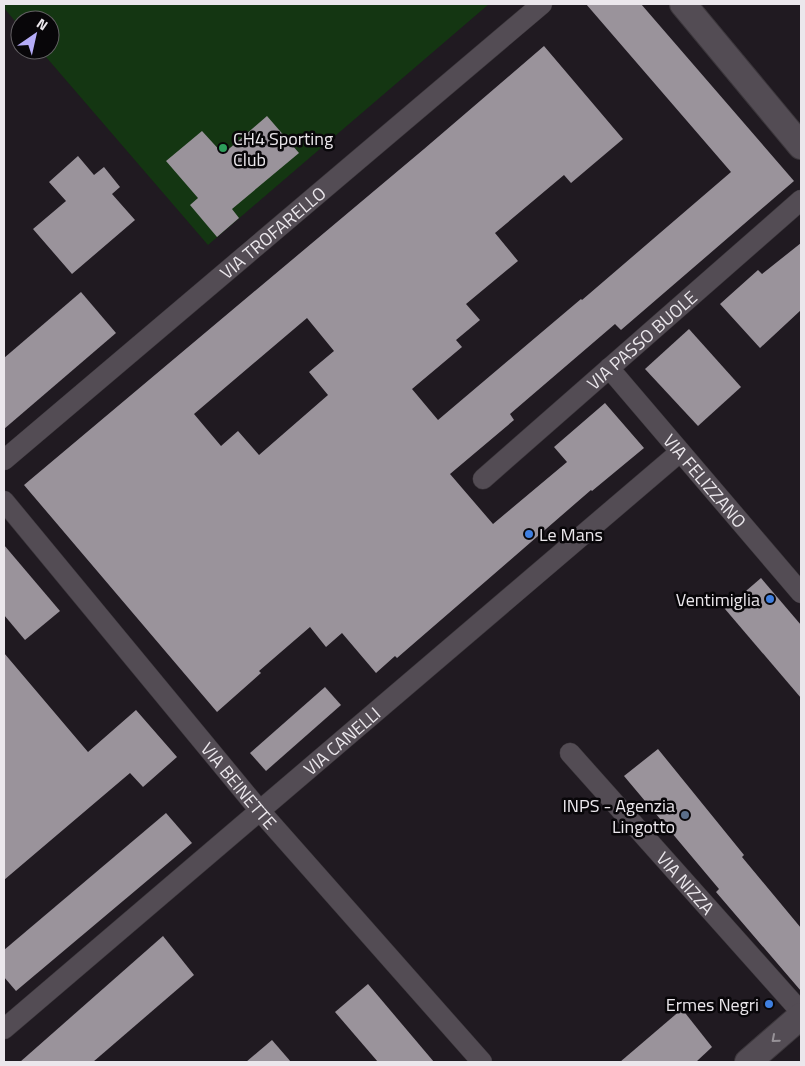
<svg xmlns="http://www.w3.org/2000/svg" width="805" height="1066" viewBox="0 0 805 1066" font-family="'Titillium Web',sans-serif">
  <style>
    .green { fill: #143612 }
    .building { fill: #9a939b; fill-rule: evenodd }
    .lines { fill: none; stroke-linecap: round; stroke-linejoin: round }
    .minor-casing { stroke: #3c373c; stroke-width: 21 }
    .tertiary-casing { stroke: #3c373c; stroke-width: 28 }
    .minor { stroke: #534c54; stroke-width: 20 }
    .tertiary { stroke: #534c54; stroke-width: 26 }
    .oneway { stroke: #979298 }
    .leisure-dot { fill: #2e9e5b; stroke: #080609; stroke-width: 2 }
    .shop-dot { fill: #3f7fe0; stroke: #080609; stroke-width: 2 }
    .service-dot { fill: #5c6f8a; stroke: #080609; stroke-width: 2 }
    .labels { text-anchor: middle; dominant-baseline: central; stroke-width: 5; stroke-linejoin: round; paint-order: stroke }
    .poi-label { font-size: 18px; fill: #ebe7ec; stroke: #080609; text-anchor: end }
    .street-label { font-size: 18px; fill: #ebe7ec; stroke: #080609 }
  </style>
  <rect width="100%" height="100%" fill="#201a21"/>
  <polygon class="green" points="4,4 489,4 208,245 40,50 50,50 50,20 20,20 20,27 4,8"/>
  <g class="building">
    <path d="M 586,4 L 641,4 L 794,181 L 621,330 L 615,324 L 510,414 L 514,420 L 450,474 L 493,524 L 567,462 L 554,447 L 605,403 L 644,448 L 592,491 L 591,490 L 397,658 L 395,656 L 376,673 L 342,633 L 326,647 L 310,627 L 259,671 L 261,673 L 217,712 L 24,485 L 424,149 L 544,46 L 623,139 L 571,183 L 564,175 L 495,233 L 518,261 L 466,304 L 480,320 L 456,340 L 462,347 L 412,389 L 438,420 L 581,299 L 582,300 L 731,172 ZM 307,318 L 334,351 L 309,372 L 328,395 L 259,455 L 238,431 L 221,446 L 194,414 Z"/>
    <polygon points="267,116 299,153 232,209 239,218 217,237 190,205 198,198 166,161 202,131 223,154"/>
    <polygon points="78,156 94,175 104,167 120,187 112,194 135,220 72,274 33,229 66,201 49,182"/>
    <polygon points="801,243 801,310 760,348 720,304 758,270 762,274"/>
    <polygon points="81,292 116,333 4,429 4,358"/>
    <polygon points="689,329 741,387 698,426 645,369"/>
    <polygon points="4,545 60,611 25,640 4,615"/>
    <polygon points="761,578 801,625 801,698 725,609"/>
    <polygon points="4,653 88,752 136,710 177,757 143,787 130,773 4,880"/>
    <polygon points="325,687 341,705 266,771 250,753"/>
    <polygon points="658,749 744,855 742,857 801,928 801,991 716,892 719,889 624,776"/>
    <polygon points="166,813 192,843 16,991 4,977 4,950"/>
    <polygon points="163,936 194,975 93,1062 20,1062"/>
    <polygon points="368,984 434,1062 378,1062 335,1012"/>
    <polygon points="682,1009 712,1047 696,1062 620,1062"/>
    <polygon points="272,1040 291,1062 246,1062"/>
  </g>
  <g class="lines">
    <defs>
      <g id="minor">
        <path id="s1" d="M 609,368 L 801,593"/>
        <path id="s2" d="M 4,460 L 542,4"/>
        <path id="s3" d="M 483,479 L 801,200"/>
        <path id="s4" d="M 4,501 L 260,811 L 482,1062"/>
        <path id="s5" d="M 570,753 L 801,1012"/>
        <path id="s6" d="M 4,1029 L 680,452"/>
      </g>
      <g id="tertiary">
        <polyline points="683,4 801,146"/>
        <polyline points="748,1062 801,1016"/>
      </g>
    </defs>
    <use href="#minor" class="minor-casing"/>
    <use href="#tertiary" class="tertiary-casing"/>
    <use href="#minor" class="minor"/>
    <use href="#tertiary" class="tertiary"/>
  </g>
  <defs><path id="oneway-chevron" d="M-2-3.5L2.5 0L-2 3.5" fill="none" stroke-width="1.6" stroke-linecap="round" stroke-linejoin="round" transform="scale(1.25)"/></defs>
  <use class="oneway" href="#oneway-chevron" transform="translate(775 1039) rotate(139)"/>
  <circle class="leisure-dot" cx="223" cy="148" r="5"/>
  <g class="shop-dot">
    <circle cx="529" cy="534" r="5"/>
    <circle cx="770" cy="599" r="5"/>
    <circle cx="769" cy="1004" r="5"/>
  </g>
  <circle class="service-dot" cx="685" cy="815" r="5"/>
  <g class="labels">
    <g class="poi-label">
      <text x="233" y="138" text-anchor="start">CH4 Sporting<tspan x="233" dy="21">Club</tspan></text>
      <text x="539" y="534" text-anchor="start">Le Mans</text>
      <text x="760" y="599">Ventimiglia</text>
      <text x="675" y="805">INPS - Agenzia<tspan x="675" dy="21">Lingotto</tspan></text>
      <text x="759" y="1004">Ermes Negri</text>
    </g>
    <g class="street-label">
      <text stroke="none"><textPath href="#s2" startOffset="352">VIA TROFARELLO</textPath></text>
      <text stroke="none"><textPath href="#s3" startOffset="211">VIA PASSO BUOLE</textPath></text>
      <text stroke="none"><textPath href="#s1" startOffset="148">VIA FELIZZANO</textPath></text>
      <text stroke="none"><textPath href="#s6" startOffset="444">VIA CANELLI</textPath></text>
      <text stroke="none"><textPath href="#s4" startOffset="369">VIA BEINETTE</textPath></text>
      <text stroke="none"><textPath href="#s5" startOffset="174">VIA NIZZA</textPath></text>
    </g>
  </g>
  <rect width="805" height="1066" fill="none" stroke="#ebe7ec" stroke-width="10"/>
  <g transform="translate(35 35) rotate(34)"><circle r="24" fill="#080609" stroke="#636064"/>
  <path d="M0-4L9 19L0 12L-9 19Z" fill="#b5acf8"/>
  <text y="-8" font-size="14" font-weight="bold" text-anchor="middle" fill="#ebe7ec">N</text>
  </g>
</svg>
